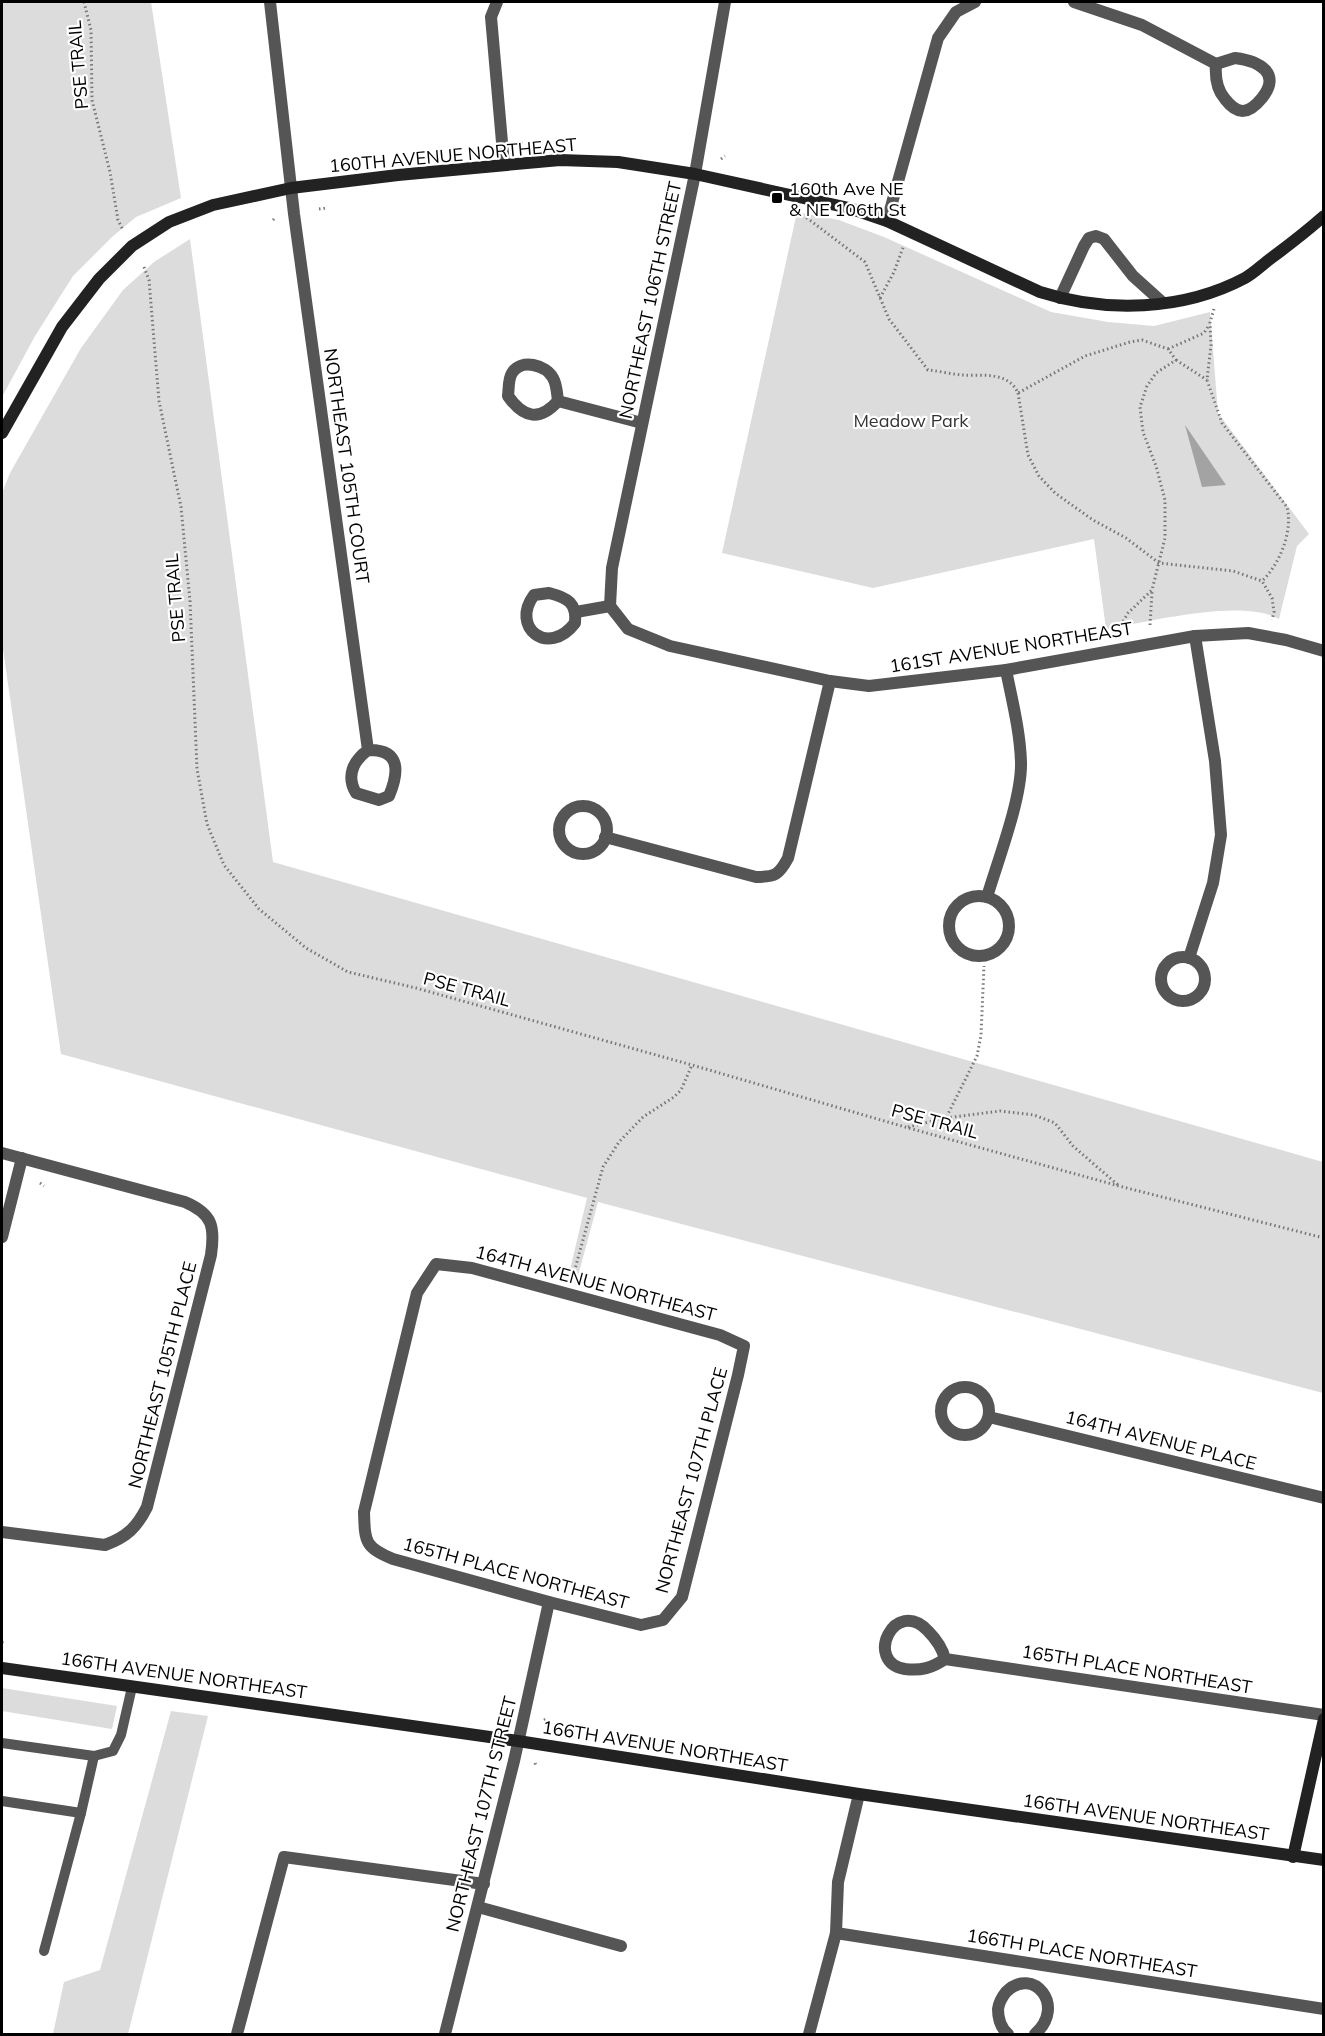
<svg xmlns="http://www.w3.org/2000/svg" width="1325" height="2036" viewBox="0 0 1325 2036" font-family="Mulish,sans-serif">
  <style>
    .green { fill: #dcdcdc }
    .water { fill: #a3a3a3 }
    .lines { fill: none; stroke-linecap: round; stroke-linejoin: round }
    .path { stroke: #777; stroke-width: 3; stroke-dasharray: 1.5 3; stroke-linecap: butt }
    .lane { stroke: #555; stroke-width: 10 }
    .street { stroke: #555; stroke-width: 12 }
    .secondary { stroke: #222; stroke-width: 12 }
    .poi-dot { fill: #000; stroke: #fff; stroke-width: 2 }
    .labels { text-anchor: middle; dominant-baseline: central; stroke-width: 4.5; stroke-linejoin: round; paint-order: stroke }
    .street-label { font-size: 18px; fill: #000; stroke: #fff }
    .poi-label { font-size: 18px; fill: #000; stroke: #fff; text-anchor: start }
    .park-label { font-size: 18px; fill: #333; stroke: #fff }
  </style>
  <rect width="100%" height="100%" fill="#fff"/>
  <g class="green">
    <polygon points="2,2 151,2 181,198 136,217 112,237 73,276 35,336 2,397"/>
    <path d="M 797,212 L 839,220 L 884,237 L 1051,312 L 1108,322 L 1154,326 L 1210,312 L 1218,413 L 1309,534 L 1297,546 L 1279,619 C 1241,598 1150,622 1106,629 L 1094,539 L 873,588 L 722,553 Z"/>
    <polygon points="190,239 273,862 1323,1162 1323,1393 598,1202 578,1276 569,1274 587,1198 61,1054 2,642 2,493 10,473 81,348 123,290 154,262"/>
    <polygon points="2,1688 117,1706 112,1729 2,1711"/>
    <polygon points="171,1711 208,1716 128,2034 53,2034 64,1982 100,1970"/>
  </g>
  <polygon class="water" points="1185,425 1226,485 1202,487"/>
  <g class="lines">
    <g class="path">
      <polyline points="84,2 91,30 92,100 110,172 118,220 123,230"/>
      <polyline points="521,143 525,143"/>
      <polyline points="721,159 725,156"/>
      <polyline points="668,194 670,187"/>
      <polyline points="319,209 326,208"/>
      <path d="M 808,213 L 807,218 L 865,262 L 889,319 L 928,370 C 939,371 951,374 962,375 C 982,376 1008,371 1018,393 L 1085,356 L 1130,342 L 1142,340 L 1168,349 L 1176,360 L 1156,373 L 1147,386 L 1140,407 L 1143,432 L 1156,466 L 1165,500 L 1165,538 L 1152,590 L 1128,613 L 1118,630"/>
      <polyline points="273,220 275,218"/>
      <polyline points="144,267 149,280 159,401 181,507 190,601 197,769 207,824 224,865 259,909 306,948 348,972 416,988 692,1065 905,1127 1119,1186 1324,1238"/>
      <polyline points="880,298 894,272 904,245"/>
      <path d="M 1214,309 L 1210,322 L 1211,345 L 1207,380 L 1222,423 L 1287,507 C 1293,531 1280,564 1262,581"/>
      <polyline points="1168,349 1204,333 1209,325"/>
      <polyline points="1176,360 1207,380"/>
      <polyline points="1018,393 1028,455 1039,476 1055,493 1093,520 1126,538 1159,563 1233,571 1262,581 1272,598 1274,612 1272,620"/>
      <polyline points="1150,625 1152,592"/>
      <polyline points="946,1118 1000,1111 1034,1115 1055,1123 1073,1146 1118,1185"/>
      <polyline points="908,1127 946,1118 977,1056 981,1035 984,966"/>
      <polyline points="40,1183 44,1186"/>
      <polyline points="572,1280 603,1167 619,1142 643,1117 674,1097 681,1090 692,1065"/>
      <polyline points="2,1642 6,1641"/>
      <polyline points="544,1720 548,1718"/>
      <polyline points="535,1763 536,1766"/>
    </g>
    <g class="lane">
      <polyline points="2,1743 94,1756 113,1751 121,1735 132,1687"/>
      <polyline points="2,1801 81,1813 94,1756"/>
      <polyline points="44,1951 81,1813"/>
    </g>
    <g class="street">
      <path d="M 270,2 L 294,214 L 368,750 C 353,761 346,776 356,793 L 379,800 L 389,796 C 399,772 401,749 368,750"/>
      <polyline points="497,2 491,17 504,165"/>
      <polyline points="1074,2 1142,25 1216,64"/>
      <path d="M 1235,58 C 1259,61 1282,73 1262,98 C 1249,114 1238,116 1225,99 C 1216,89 1215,77 1216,64 Z"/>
      <polyline points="887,221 938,38 956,12 975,2"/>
      <polyline points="1060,298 1084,246 1089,238 1096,236 1104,239 1133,276 1163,303"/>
      <path d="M 558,401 C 540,421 524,419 508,396 C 509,389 508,379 512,373 C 521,358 546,365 553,378 C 557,385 557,394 558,401 L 642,423"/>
      <path d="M 549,593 C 568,598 577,603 575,623 C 548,658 510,627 534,595 Z"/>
      <polyline points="610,606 612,568 695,174 725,2"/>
      <polyline points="576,612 610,606 628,629 670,646 830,681 869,686 1006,670 1195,636 1248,633 1286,640 1324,651"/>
      <circle cx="583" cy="830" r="24"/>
      <path d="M 605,837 L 756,877 C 775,877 779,875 788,858 L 830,681"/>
      <circle cx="979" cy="926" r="30"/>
      <path d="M 987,897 C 998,860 1022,798 1021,762 C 1020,731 1012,700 1006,670"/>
      <circle cx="1183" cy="979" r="22"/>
      <polyline points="1189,958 1213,883 1221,835 1215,761 1195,636"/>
      <path d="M 2,1153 L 185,1202 C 213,1214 215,1227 211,1255 L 147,1507 C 137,1527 127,1537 105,1545 L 2,1532"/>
      <polyline points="2,1237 22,1158"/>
      <path d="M 436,1264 L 472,1268 L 720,1335 L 744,1346 L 738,1375 L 682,1597 L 663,1620 L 641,1625 L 549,1602 L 393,1559 C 364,1547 365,1541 364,1512 L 417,1293 Z"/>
      <circle cx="965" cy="1411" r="24"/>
      <polyline points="989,1417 1324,1498"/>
      <path d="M 945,1659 C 942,1647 936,1639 928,1631 C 895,1596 863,1662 905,1669 C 921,1671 932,1668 945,1659 L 1324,1715"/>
      <polyline points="478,1907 621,1946"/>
      <polyline points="836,1933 1324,2009"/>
      <polyline points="237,2034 284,1857 484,1884"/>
      <polyline points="445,2034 514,1761 549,1602"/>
      <polyline points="809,2034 836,1933 838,1882 859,1794"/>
      <path d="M 1008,2034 C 1001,2028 998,2018 998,2009 C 999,2002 1002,1997 1006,1992 C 1033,1965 1067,2006 1035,2034"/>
    </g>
    <g class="secondary">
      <path d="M 2,433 L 62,327 L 99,279 L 132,246 L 169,222 L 213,205 L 291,188 L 398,175 L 560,160 L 618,162 L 695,174 L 849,208 L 887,221 L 1040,292 C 1106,313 1183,311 1245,278 C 1254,273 1262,265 1270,259 C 1289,245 1307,231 1324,216"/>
      <polyline points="2,1668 518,1741 859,1794 1324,1860"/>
      <polyline points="1293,1857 1324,1719"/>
    </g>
  </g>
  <rect class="poi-dot" x="771" y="192" width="12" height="12" rx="3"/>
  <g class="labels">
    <g class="street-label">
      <text transform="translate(78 65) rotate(-95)">PSE TRAIL</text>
      <text transform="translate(453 155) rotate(-5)">160TH AVENUE NORTHEAST</text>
      <text transform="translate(650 300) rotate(-78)">NORTHEAST 106TH STREET</text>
      <text transform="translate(347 466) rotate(82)">NORTHEAST 105TH COURT</text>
      <text transform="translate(175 598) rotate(-95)">PSE TRAIL</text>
      <text transform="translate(1011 647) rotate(-9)">161ST AVENUE NORTHEAST</text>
      <text transform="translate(467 989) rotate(15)">PSE TRAIL</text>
      <text transform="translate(935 1121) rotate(15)">PSE TRAIL</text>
      <text transform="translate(596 1283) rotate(15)">164TH AVENUE NORTHEAST</text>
      <text transform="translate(162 1375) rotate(-76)">NORTHEAST 105TH PLACE</text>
      <text transform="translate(1161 1440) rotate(14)">164TH AVENUE PLACE</text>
      <text transform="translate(691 1480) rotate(-75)">NORTHEAST 107TH PLACE</text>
      <text transform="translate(516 1573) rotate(15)">165TH PLACE NORTHEAST</text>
      <text transform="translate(1137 1669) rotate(9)">165TH PLACE NORTHEAST</text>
      <text transform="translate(184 1675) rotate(8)">166TH AVENUE NORTHEAST</text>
      <text transform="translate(665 1746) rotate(9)">166TH AVENUE NORTHEAST</text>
      <text transform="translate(481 1814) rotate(-76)">NORTHEAST 107TH STREET</text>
      <text transform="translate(1146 1817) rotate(8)">166TH AVENUE NORTHEAST</text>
      <text transform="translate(1082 1953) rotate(9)">166TH PLACE NORTHEAST</text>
    </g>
    <g class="poi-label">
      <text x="789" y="188">160th Ave NE<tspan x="789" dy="21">&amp; NE 106th St</tspan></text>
    </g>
    <g class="park-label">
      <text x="911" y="420">Meadow Park</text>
    </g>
  </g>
  <rect width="1325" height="2036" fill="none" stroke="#000000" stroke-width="6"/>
</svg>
